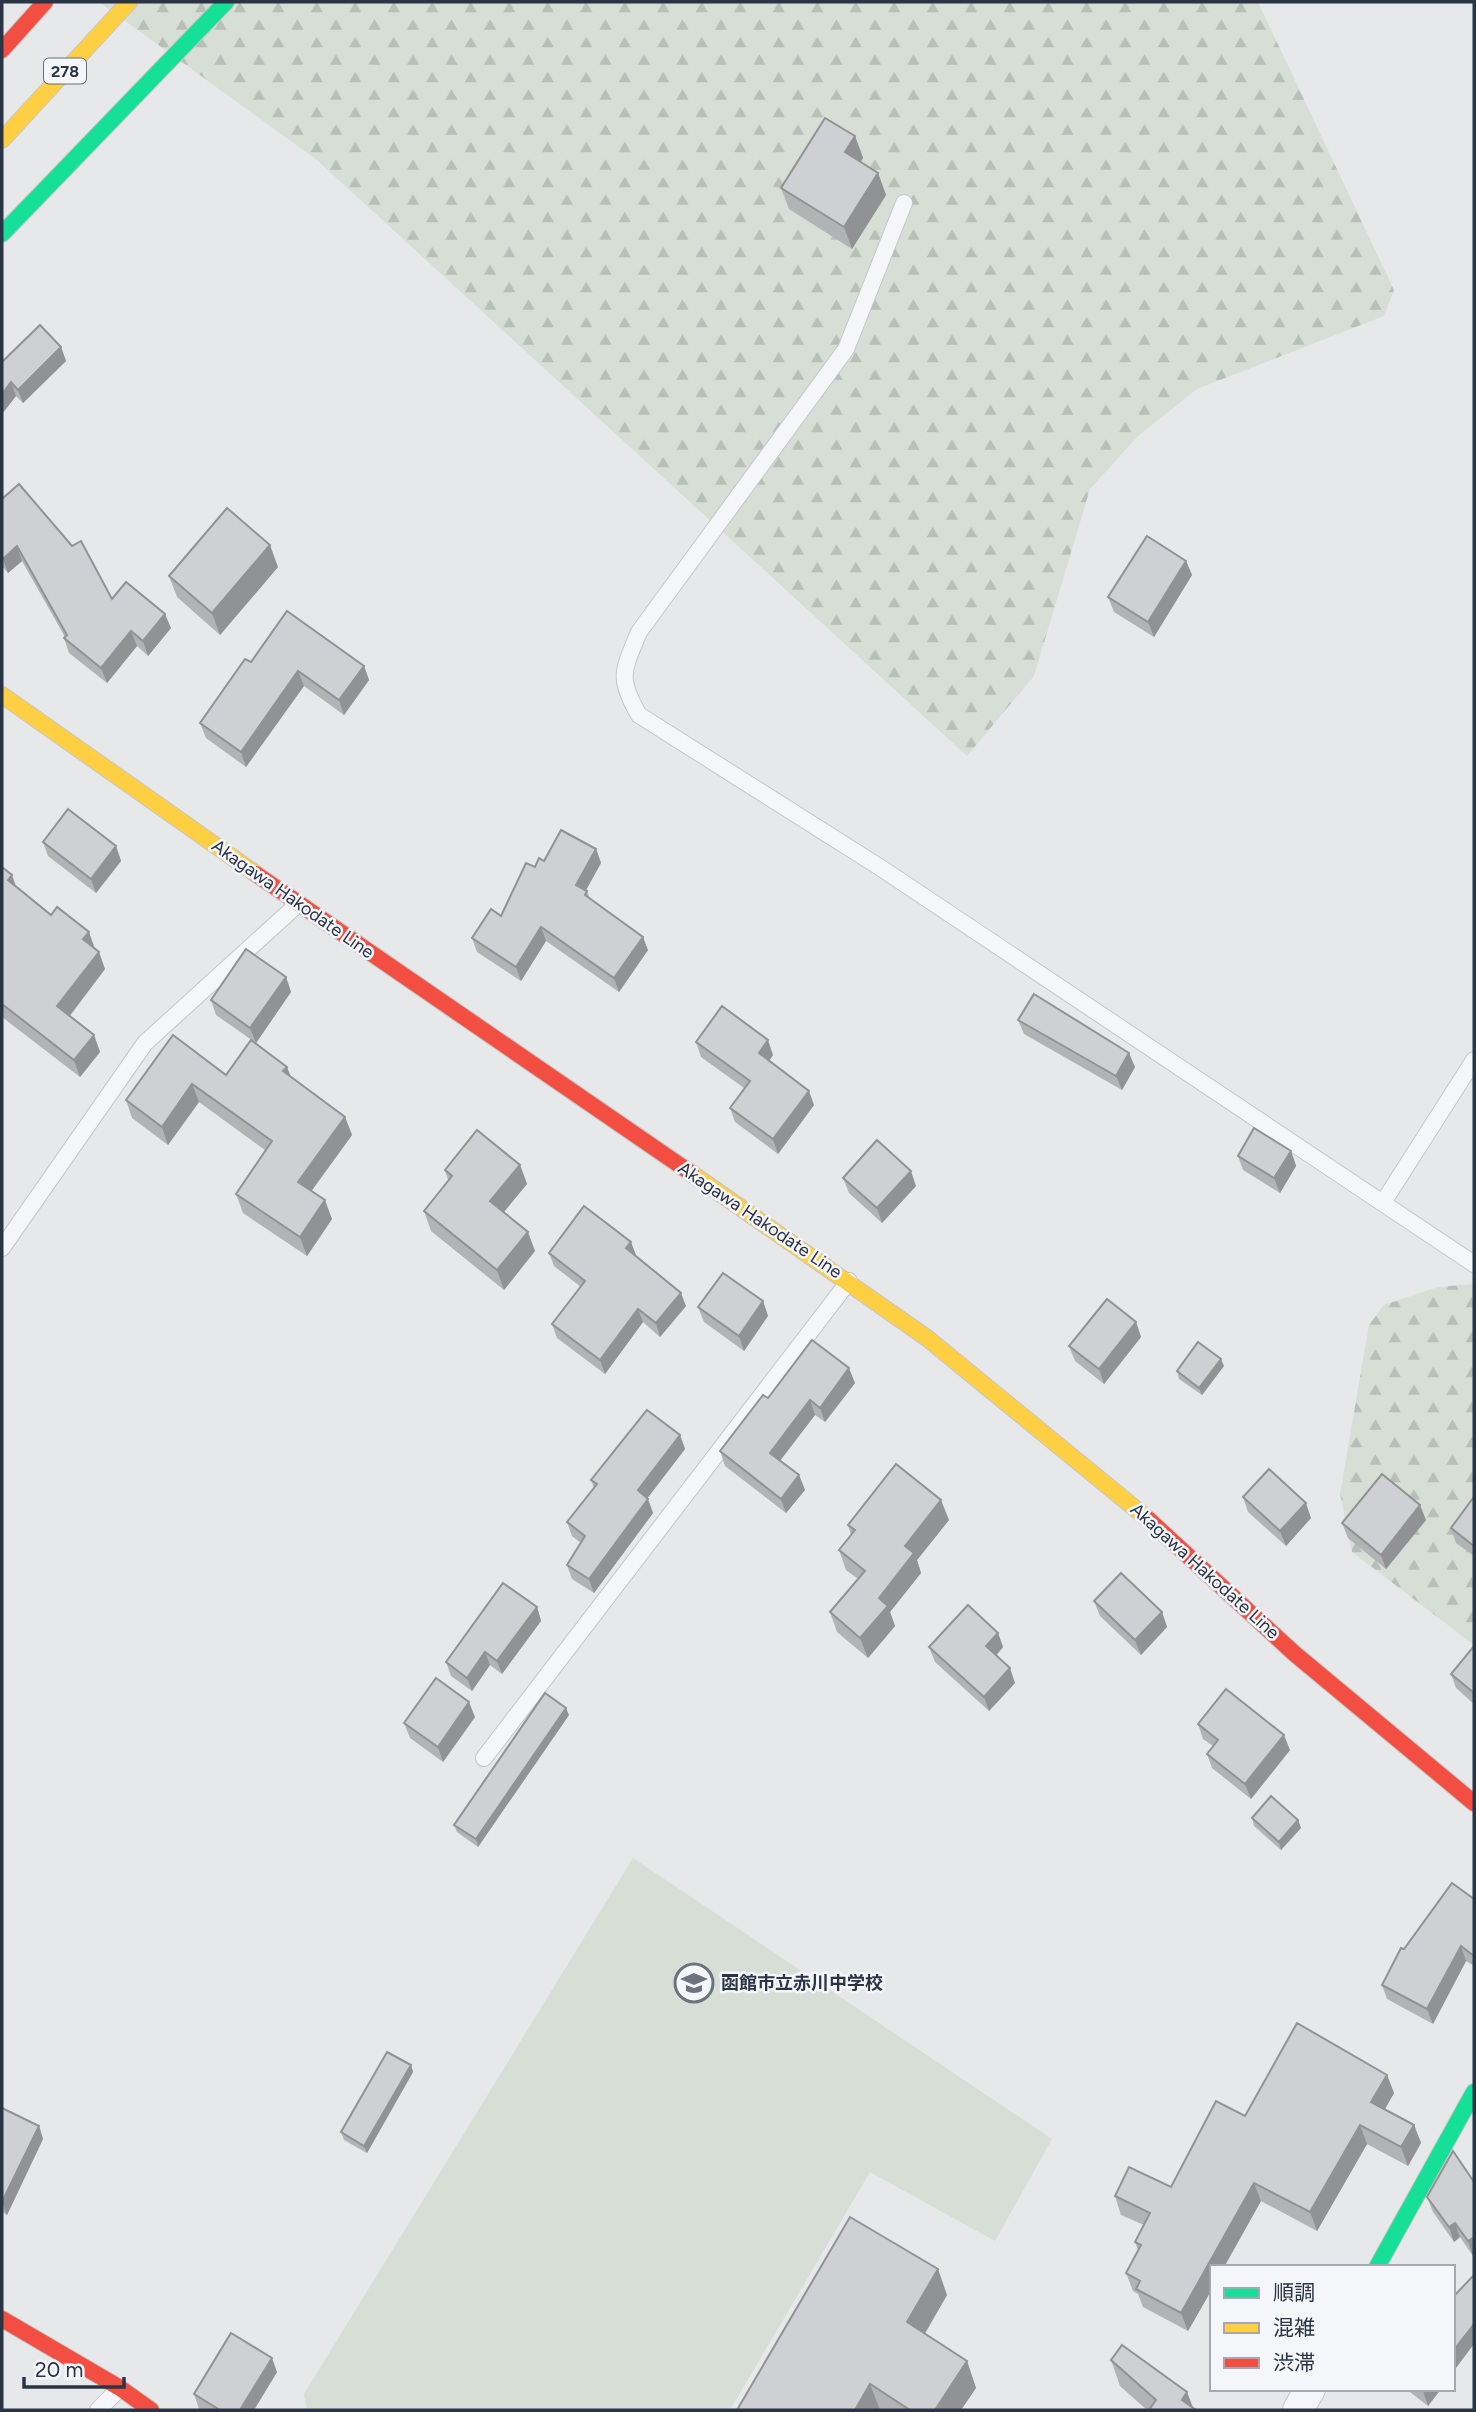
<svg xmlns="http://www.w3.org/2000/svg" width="1476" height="2412" viewBox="0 0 1476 2412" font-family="Figtree,'Noto Sans JP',sans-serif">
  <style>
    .forest { fill: url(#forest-firs) }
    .pitch { fill: #d6ded6 }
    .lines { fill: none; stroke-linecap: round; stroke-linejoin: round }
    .lane-casing { stroke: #c4c6c8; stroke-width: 18 }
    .street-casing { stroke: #c4c6c8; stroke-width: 32 }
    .fast-casing { stroke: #c4c6c8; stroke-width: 18 }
    .slow-casing { stroke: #c4c6c8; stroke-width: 18 }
    .jam-casing { stroke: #c4c6c8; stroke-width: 18 }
    .lane { stroke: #f5f6f7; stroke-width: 16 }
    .street { stroke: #f5f6f7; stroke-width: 30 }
    .fast { stroke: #16e098; stroke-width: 16 }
    .slow { stroke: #ffcf43; stroke-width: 16 }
    .jam { stroke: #f24e42; stroke-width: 16 }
    .wall { fill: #b1b3b5 }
    .shaded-wall { fill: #909294 }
    .building { fill: #ced0d3; stroke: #909294; stroke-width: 2 }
    .labels { text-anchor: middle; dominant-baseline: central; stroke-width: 5; stroke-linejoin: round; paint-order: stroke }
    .shield { fill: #f4f6f9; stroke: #676e7b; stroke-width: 2 }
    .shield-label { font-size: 16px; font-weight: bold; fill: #2b3445 }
    .street-label { font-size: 18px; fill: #2b3445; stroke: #f4f6f9 }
    .poi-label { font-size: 18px; font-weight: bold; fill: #2b3445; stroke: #f4f6f9; text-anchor: start }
  </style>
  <defs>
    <pattern id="forest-firs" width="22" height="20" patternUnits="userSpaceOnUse" patternTransform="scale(1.75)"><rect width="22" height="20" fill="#d6ded6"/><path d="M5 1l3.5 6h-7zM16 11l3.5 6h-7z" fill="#b8bfb9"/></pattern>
  </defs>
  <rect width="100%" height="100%" fill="#e6e8ea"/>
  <g class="forest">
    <polygon points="99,2 1258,2 1394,290 1384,316 1197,389 1138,436 1090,489 1034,676 967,756 317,160"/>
    <polygon points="1474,1284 1474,1645 1352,1552 1340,1494 1369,1325 1384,1305 1438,1287"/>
  </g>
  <polygon class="pitch" points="633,1858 1052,2139 995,2241 870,2172 730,2410 307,2410 304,2394"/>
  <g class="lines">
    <defs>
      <g id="lane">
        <path d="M 904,203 L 846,349 L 639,632 C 623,671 617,677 639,715 L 881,868 L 1474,1264"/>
        <polyline points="1384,1201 1474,1060"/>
        <polyline points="2,1248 145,1043 298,904"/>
        <polyline points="484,1758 849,1281"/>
        <polyline points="98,2410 120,2388"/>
      </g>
      <polyline id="street" points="1298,2410 1310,2389"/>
      <g id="fast">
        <polyline points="2,234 226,2"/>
        <polyline points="1377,2267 1474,2092"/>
      </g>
      <g id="slow">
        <polyline points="2,140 129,2"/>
        <polyline points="2,695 256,874"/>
        <polyline points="691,1173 927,1338 1148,1519"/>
      </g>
      <g id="jam">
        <polyline points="2,50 45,2"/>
        <polyline points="256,874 691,1173"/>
        <polyline points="1148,1519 1295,1654 1474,1803"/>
        <polyline points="2,2319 120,2388 151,2410"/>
      </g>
    </defs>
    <use href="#lane" class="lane-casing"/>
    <use href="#street" class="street-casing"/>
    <use href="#fast" class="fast-casing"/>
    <use href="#slow" class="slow-casing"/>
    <use href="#jam" class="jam-casing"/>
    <use href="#lane" class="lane"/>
    <use href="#street" class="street"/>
    <use href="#fast" class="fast"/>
    <use href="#slow" class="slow"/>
    <use href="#jam" class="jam"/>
  </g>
  <g class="wall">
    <polygon points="855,136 863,158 860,162 878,173 886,195 852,249 789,209 781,188"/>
    <polygon points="61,347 66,361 23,403 16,396 2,414 2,362"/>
    <polygon points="2,499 112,599 171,628 148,656 137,646 107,683 69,653 64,638 65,637 22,561 8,573 2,566"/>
    <polygon points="1186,561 1192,575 1154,637 1114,612 1108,597"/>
    <polygon points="278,567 220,635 177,597 169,576"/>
    <polygon points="251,662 364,666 369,680 344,715 304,686 246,767 206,738 200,723"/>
    <polygon points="43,842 116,846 121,861 96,893 48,856"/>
    <polygon points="596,849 601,863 586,890 587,891 590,899 648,950 619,992 546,941 521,981 477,952 472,938 501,916 535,867 544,861"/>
    <polygon points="2,867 16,886 95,949 105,969 70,1016 94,1035 100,1052 80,1077 2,1017"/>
    <polygon points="286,977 291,992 256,1043 216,1015 211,1000"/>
    <polygon points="1018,1020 1135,1067 1122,1090 1024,1034"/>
    <polygon points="696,1042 773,1055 769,1061 814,1105 778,1154 735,1122 730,1108 744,1088 701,1057"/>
    <polygon points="226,1075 291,1077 345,1117 352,1135 311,1191 332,1219 307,1256 243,1213 236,1194 265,1150 199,1102 168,1145 132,1118 126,1100"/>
    <polygon points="1291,1151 1296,1166 1280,1193 1243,1170 1238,1156"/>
    <polygon points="520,1165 527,1184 504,1212 535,1251 504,1290 431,1231 424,1211 448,1180 445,1170"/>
    <polygon points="843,1178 916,1186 882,1223 849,1193"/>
    <polygon points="549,1253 636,1255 635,1256 686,1306 660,1337 643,1322 605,1374 557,1338 552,1324 581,1287 554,1266"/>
    <polygon points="763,1301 768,1316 744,1351 704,1322 698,1307"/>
    <polygon points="1136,1322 1141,1337 1104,1384 1075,1361 1069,1346"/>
    <polygon points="1224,1366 1202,1395 1179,1379 1177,1371"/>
    <polygon points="855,1383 825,1422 815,1415 780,1461 799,1475 805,1490 786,1513 725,1466 720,1451 768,1398"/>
    <polygon points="680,1435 685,1449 647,1498 653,1513 594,1593 572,1579 567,1565 581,1543 572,1536 567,1522 594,1488 591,1480"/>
    <polygon points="1243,1497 1311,1518 1286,1546 1248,1512"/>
    <polygon points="1474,1499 1474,1556 1456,1543 1451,1528"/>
    <polygon points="949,1520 917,1560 921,1573 890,1612 895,1626 868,1658 837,1632 830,1612 858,1579 846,1570 839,1550 851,1535 848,1525"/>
    <polygon points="1426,1520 1386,1569 1348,1538 1342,1523"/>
    <polygon points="1094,1601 1162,1612 1167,1627 1141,1655 1100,1616"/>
    <polygon points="537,1607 541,1621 502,1674 490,1665 472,1691 451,1676 446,1662"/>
    <polygon points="998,1633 1003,1647 996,1656 1015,1683 989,1711 935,1662 929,1647"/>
    <polygon points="1474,1646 1474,1704 1456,1688 1451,1674"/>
    <polygon points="569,1715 478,1847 457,1832 454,1825"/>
    <polygon points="475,1717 443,1762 410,1738 404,1723"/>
    <polygon points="1198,1724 1290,1750 1251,1799 1212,1768 1207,1754 1213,1746 1203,1739"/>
    <polygon points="1252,1818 1298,1820 1301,1828 1281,1850 1254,1826"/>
    <polygon points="1474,1899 1474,1966 1466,1961 1433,2024 1387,1999 1382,1985 1404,1949"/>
    <polygon points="411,2065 413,2072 367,2153 344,2140 341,2132"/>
    <polygon points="1387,2075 1394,2093 1385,2109 1414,2125 1421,2143 1408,2166 1367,2144 1317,2231 1261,2201 1224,2267 1212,2267 1212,2289 1188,2331 1143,2307 1138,2294 1133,2291 1126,2273 1138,2250 1135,2242 1144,2225 1121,2215 1115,2196 1171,2187 1245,2116"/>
    <polygon points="2,2108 39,2126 43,2139 7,2215 2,2212"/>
    <polygon points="1474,2182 1474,2255 1473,2256 1460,2237 1454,2242 1433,2212 1427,2197"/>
    <polygon points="947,2295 925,2334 967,2361 976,2388 961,2410 737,2410"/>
    <polygon points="1111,2360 1193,2408 1196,2410 1147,2410 1120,2386"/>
    <polygon points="277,2372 254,2410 201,2410 199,2409 194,2394"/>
    <polygon points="1406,2389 1441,2389 1428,2406"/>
  </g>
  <g class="shaded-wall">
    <polygon points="855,136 863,158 853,174 845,152"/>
    <polygon points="878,173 886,195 852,249 844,227"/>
    <polygon points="61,347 66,361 23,403 18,390"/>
    <polygon points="11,382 16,396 2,414 2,394"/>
    <polygon points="270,545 278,567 220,635 212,613"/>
    <polygon points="17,546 22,561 8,573 3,559"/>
    <polygon points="1186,561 1192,575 1154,637 1148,622"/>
    <polygon points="165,614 171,628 148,656 143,641"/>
    <polygon points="131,631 137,646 107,683 101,668"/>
    <polygon points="364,666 369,680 344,715 339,700"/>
    <polygon points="298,671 304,686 246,767 241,752"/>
    <polygon points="116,846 121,861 96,893 91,879"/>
    <polygon points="596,849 601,863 581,899 576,885"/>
    <polygon points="12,875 18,892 8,880"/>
    <polygon points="541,927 546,941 521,981 516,967"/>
    <polygon points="89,932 95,949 83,939"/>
    <polygon points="643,937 648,950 619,992 614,978"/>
    <polygon points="99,952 105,969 64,1023 57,1006"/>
    <polygon points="286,977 291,992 256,1043 250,1028"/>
    <polygon points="94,1035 100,1052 80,1077 74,1060"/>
    <polygon points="768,1040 773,1055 764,1068 759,1053"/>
    <polygon points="1129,1053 1135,1067 1122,1090 1116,1076"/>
    <polygon points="287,1067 294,1085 283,1071"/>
    <polygon points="192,1084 199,1102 168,1145 162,1127"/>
    <polygon points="809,1091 814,1105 778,1154 773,1139"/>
    <polygon points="345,1117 352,1135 305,1200 298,1182"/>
    <polygon points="1291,1151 1296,1166 1280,1193 1274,1178"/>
    <polygon points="520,1165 527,1184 497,1220 490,1201"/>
    <polygon points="911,1171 916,1186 882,1223 877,1208"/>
    <polygon points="325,1200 332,1219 307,1256 300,1237"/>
    <polygon points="528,1232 535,1251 504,1290 497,1270"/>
    <polygon points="631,1242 636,1255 631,1262 626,1248"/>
    <polygon points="681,1293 686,1306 660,1337 656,1323"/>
    <polygon points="763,1301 768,1316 744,1351 739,1336"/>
    <polygon points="638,1309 643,1322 605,1374 600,1360"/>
    <polygon points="1136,1322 1141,1337 1104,1384 1099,1369"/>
    <polygon points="1221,1359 1224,1366 1202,1395 1199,1388"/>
    <polygon points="849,1368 855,1383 825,1422 820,1408"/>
    <polygon points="810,1400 815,1415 775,1467 770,1453"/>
    <polygon points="680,1435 685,1449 643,1504 638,1490"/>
    <polygon points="799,1475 805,1490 786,1513 781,1499"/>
    <polygon points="648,1499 653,1513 594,1593 589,1579"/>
    <polygon points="941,1500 949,1520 917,1560 921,1573 890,1612 895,1626 868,1658 860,1638 879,1598 905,1546"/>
    <polygon points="1306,1503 1311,1518 1286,1546 1280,1531"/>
    <polygon points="1420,1505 1426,1520 1386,1569 1381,1555"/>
    <polygon points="537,1607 541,1621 502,1674 497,1661"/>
    <polygon points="1162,1612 1167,1627 1141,1655 1135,1640"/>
    <polygon points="998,1633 1003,1647 991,1661 986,1646"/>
    <polygon points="485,1652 490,1665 472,1691 467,1678"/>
    <polygon points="1010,1668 1015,1683 989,1711 984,1697"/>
    <polygon points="469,1702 475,1717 443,1762 438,1747"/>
    <polygon points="566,1708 569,1715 478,1847 476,1839"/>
    <polygon points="1284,1735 1290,1750 1251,1799 1245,1784"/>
    <polygon points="1298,1820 1301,1828 1281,1850 1279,1842"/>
    <polygon points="1461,1946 1466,1961 1433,2024 1427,2009"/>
    <polygon points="411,2065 413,2072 367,2153 364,2146"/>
    <polygon points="1387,2075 1394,2093 1378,2121 1371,2102"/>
    <polygon points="1360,2125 1367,2144 1317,2231 1310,2212"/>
    <polygon points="1414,2125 1421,2143 1408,2166 1401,2147"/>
    <polygon points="39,2126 43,2139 7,2215 2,2202"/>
    <polygon points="1254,2183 1261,2201 1224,2267 1212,2267 1212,2289 1188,2331 1181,2313"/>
    <polygon points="1455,2223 1460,2237 1454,2242 1449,2227"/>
    <polygon points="1474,2237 1474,2255 1473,2256 1468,2241"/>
    <polygon points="938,2269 947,2295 916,2348 907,2322"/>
    <polygon points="1474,2323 1474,2344 1453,2372 1453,2351"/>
    <polygon points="272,2358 277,2372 254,2410 240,2410"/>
    <polygon points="967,2361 976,2388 961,2410 935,2410"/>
    <polygon points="870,2384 880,2410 855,2410"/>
    <polygon points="1424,2389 1441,2389 1428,2406 1423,2391"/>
    <polygon points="1187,2392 1194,2410 1182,2400"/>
  </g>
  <g class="building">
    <polygon points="825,118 855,136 845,152 878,173 844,227 781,188"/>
    <polygon points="40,325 61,347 18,390 11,382 2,394 2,362"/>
    <polygon points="19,484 72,546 81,541 112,599 126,582 165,614 143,641 131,631 101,668 64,638 67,635 17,546 3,559 2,557 2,499"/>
    <polygon points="227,508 270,545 212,613 169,576"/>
    <polygon points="1147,536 1186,561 1148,622 1108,597"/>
    <polygon points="287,611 364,666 339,700 298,671 241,752 200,723 245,659 251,662"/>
    <polygon points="68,809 116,846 91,879 43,842"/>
    <polygon points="561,830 596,849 576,885 587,891 585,895 643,937 614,978 541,927 516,967 472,938 491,909 501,916 526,863 535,867 539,858 544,861"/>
    <polygon points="2,867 12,875 8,880 51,915 57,907 89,932 83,939 99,952 57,1006 94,1035 74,1060 2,1004"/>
    <polygon points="246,949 286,977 250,1028 211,1000"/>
    <polygon points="1034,994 1129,1053 1116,1076 1018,1020"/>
    <polygon points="722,1006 768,1040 759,1053 809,1091 773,1139 730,1108 750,1081 696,1042"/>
    <polygon points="173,1035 226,1075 251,1040 287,1067 283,1071 345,1117 298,1182 325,1200 300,1237 236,1194 272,1141 192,1084 162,1127 126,1100"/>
    <polygon points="1254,1128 1291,1151 1274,1178 1238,1156"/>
    <polygon points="477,1130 520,1165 490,1201 528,1232 497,1270 424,1211 452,1176 445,1170"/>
    <polygon points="877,1140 911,1171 877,1208 843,1178"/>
    <polygon points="584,1206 631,1242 626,1248 681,1293 656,1323 638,1309 600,1360 552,1324 585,1281 549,1253"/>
    <polygon points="723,1273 763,1301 739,1336 698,1307"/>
    <polygon points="1107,1299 1136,1322 1099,1369 1069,1346"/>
    <polygon points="812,1340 849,1368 820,1408 810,1400 770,1453 799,1475 781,1499 720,1451 763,1395 768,1398"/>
    <polygon points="1198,1342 1221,1359 1199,1388 1177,1371"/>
    <polygon points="647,1410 680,1435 638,1490 648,1499 589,1579 567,1565 585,1536 567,1522 597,1484 591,1480"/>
    <polygon points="896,1464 941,1500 905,1546 914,1553 879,1598 888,1606 860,1638 830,1612 865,1571 839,1550 855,1530 848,1525"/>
    <polygon points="1269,1469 1306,1503 1280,1531 1243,1497"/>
    <polygon points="1382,1474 1420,1505 1381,1555 1342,1523"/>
    <polygon points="1473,1498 1474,1499 1474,1546 1451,1528"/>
    <polygon points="1121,1573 1162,1612 1135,1640 1094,1601"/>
    <polygon points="503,1583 537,1607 497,1661 485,1652 467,1678 446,1662"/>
    <polygon points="968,1605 998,1633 986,1646 1010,1668 984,1697 929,1647"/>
    <polygon points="1474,1646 1474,1693 1451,1674"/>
    <polygon points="436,1678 469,1702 438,1747 404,1723"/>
    <polygon points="1226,1689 1284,1735 1245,1784 1207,1754 1218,1740 1198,1724"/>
    <polygon points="545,1693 566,1708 476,1839 454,1825"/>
    <polygon points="1271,1796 1298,1820 1279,1842 1252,1818"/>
    <polygon points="1452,1883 1474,1899 1474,1956 1461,1946 1427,2009 1382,1985 1401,1948 1404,1949"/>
    <polygon points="1297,2023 1387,2075 1371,2102 1414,2125 1401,2147 1360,2125 1310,2212 1254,2183 1181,2313 1136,2289 1140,2281 1126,2273 1141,2245 1135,2242 1150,2213 1115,2196 1129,2167 1171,2187 1216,2101 1245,2116"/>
    <polygon points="387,2052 411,2065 364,2146 341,2132"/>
    <polygon points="2,2108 39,2126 2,2202"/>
    <polygon points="1453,2151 1474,2182 1474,2237 1468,2241 1455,2223 1449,2227 1427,2197"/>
    <polygon points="850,2217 938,2269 907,2322 967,2361 935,2410 910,2410 870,2384 855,2410 737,2410"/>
    <polygon points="1474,2275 1474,2324 1453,2351 1453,2297"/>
    <polygon points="231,2333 272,2358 240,2410 220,2410 194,2394"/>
    <polygon points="1122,2345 1187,2392 1182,2400 1196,2410 1149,2410 1156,2400 1111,2360"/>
  </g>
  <defs>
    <symbol id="school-ring" viewBox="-11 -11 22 22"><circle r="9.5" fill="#f4f6f9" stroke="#6c737f" stroke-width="1.5"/><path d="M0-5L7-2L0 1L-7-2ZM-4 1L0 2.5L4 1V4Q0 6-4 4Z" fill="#6c737f"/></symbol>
  </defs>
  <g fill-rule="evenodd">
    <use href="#school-ring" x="672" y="1961" width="44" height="44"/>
  </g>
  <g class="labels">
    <rect class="shield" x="44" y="58.5" width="42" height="25" rx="5"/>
    <g class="shield-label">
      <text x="65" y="71">278</text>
    </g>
    <g class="street-label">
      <text transform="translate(293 899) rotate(35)">Akagawa Hakodate Line</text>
      <text transform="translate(760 1220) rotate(34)">Akagawa Hakodate Line</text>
      <text transform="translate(1205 1571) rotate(42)">Akagawa Hakodate Line</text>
    </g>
    <g class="poi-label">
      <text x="721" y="1983">函館市立赤川中学校</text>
    </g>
  </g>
  <rect width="1476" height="2412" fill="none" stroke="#2b3445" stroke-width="7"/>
  <rect x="1210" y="2265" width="245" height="126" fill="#f4f6f9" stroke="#a4a8b1" stroke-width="2"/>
  <rect x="1224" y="2288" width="35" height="10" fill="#16e098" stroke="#a4a8b1" stroke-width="2"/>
  <text x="1273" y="2300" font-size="21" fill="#2b3445">順調</text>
  <rect x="1224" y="2323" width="35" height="10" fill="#ffcf43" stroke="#a4a8b1" stroke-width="2"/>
  <text x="1273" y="2335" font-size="21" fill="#2b3445">混雑</text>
  <rect x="1224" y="2358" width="35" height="10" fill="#f24e42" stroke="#a4a8b1" stroke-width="2"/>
  <text x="1273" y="2370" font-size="21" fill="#2b3445">渋滞</text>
  <path d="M24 2377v10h100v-10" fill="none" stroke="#2b3445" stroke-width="3.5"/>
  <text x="35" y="2377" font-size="21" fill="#2b3445" stroke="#f4f6f9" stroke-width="5" paint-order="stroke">20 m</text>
</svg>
